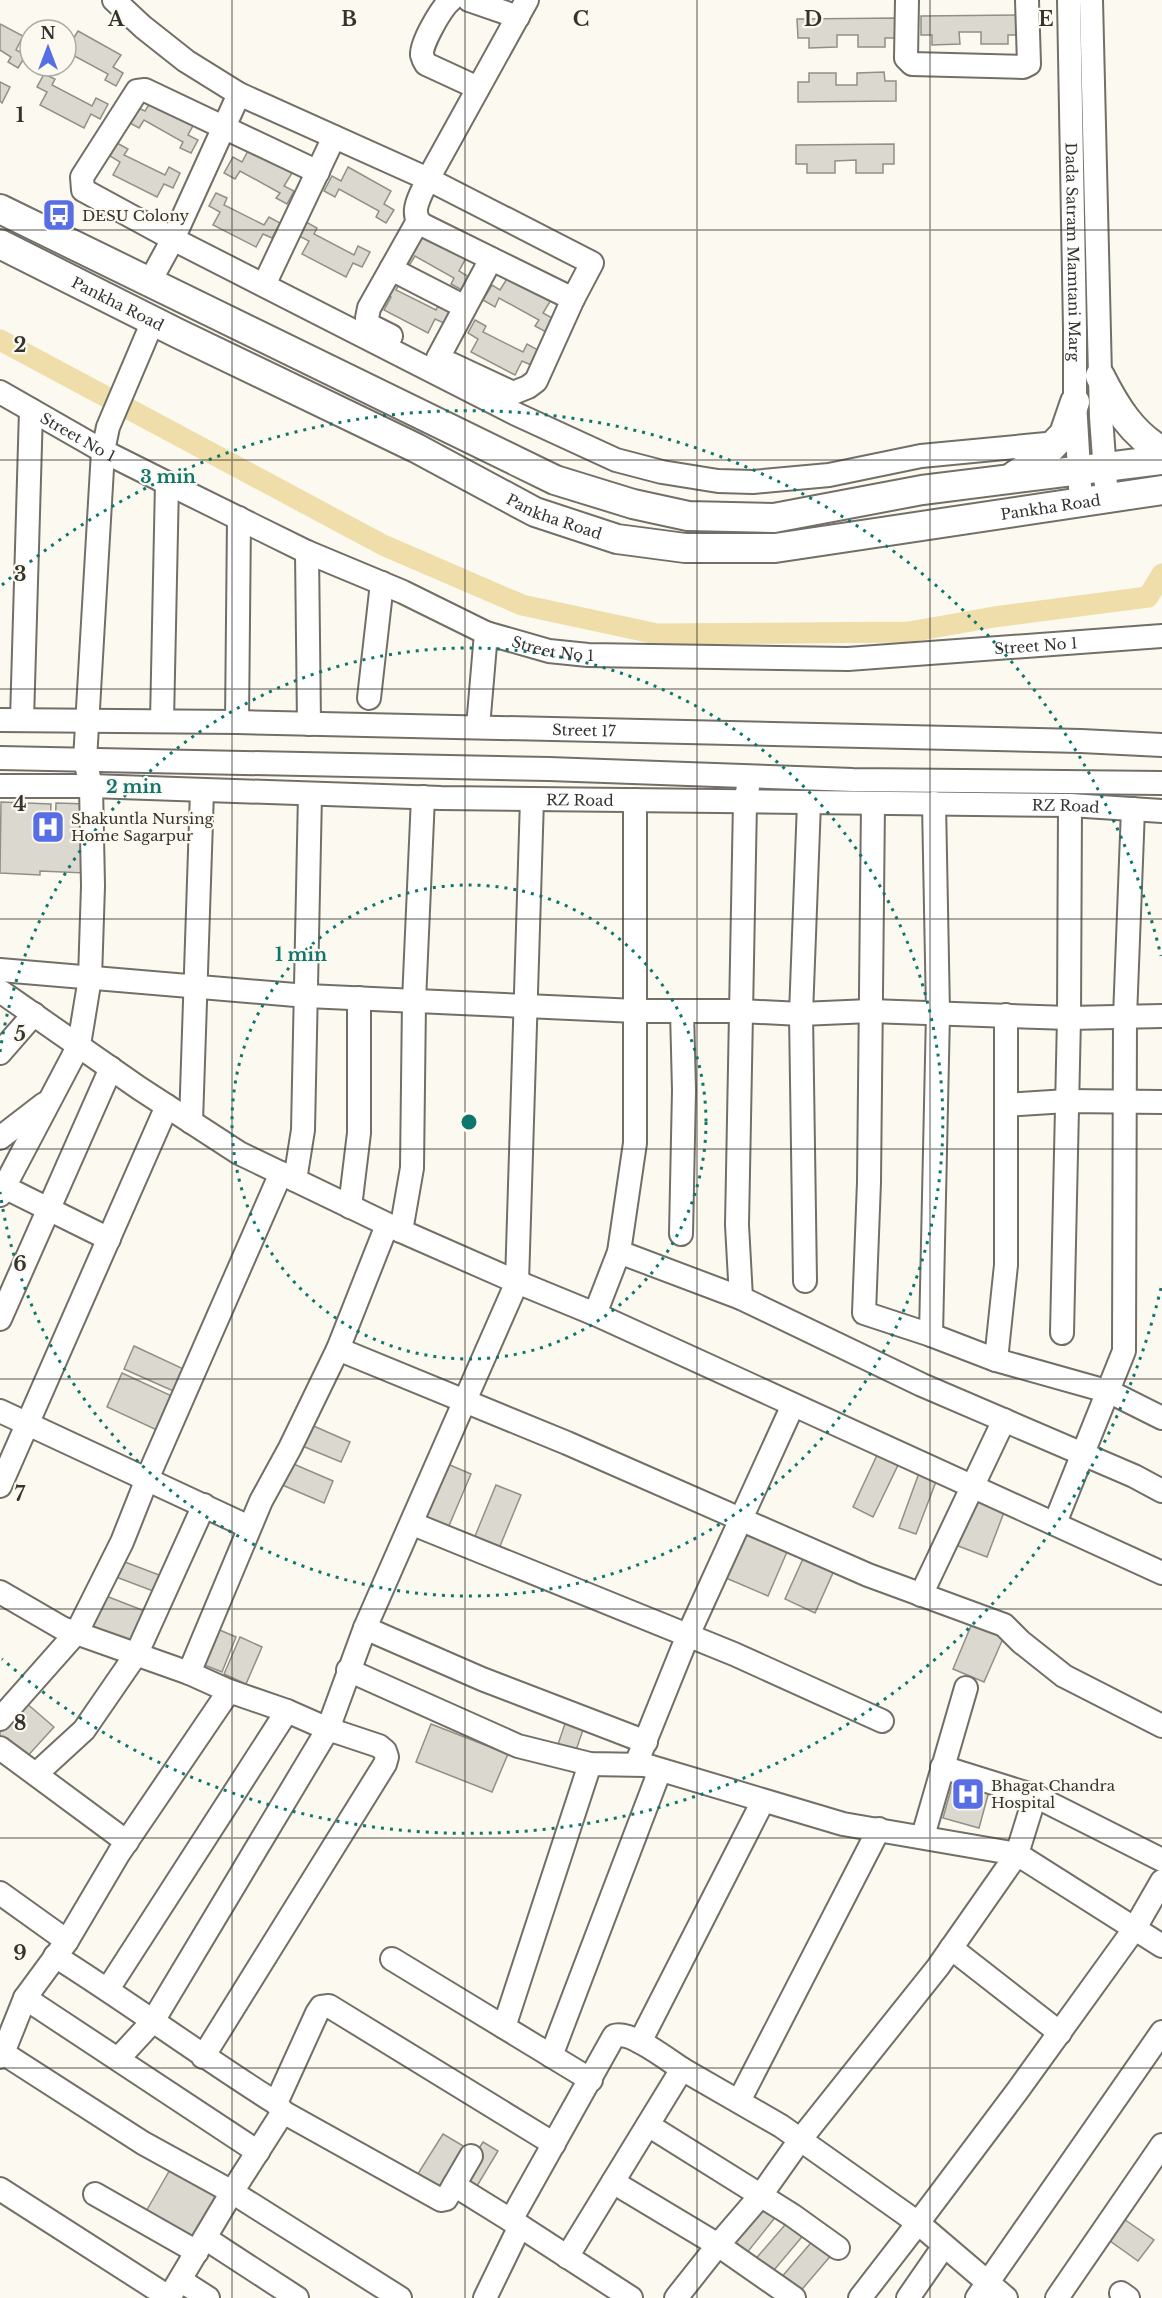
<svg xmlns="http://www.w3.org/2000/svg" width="1162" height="2298" viewBox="0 0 1162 2298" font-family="'Libre Baskerville',serif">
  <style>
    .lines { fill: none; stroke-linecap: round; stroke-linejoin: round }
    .canal { stroke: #efdea9; stroke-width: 21 }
    .building { fill: #dbd9cf; stroke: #918f86; stroke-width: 1.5 }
    .minor-casing { stroke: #726f67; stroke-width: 26 }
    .major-casing { stroke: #726f67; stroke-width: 32 }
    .minor { stroke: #fff; stroke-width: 22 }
    .major { stroke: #fff; stroke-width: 28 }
    .grid { fill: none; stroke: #34332f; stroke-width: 1.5; stroke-opacity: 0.55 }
    .ring { fill: none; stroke: #0f766e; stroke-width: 3; stroke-dasharray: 3 6 }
    .labels { text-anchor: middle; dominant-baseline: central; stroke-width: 4.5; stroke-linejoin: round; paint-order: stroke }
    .poi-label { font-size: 15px; fill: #34332f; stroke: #fcf9f0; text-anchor: start }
    .street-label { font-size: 15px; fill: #34332f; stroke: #fcf9f0 }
    .grid-label { font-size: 20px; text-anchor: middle; font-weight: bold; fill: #34332f; stroke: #fcf9f0; stroke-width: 4.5; stroke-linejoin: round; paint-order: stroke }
    .centre { fill: #0f766e; stroke: #fcf9f0; stroke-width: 3 }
    .ring-label { font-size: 18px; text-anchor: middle; font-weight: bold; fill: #0f766e; stroke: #fcf9f0; stroke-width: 4.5; stroke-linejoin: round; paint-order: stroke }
  </style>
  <rect width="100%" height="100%" fill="#fcf9f0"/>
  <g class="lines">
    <polyline class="canal" points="0,340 383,545 522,605 657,634 909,632 994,617 1148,597 1162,574"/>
  </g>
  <g class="building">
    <polygon points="1019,15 1019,35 1008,35 1008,44 981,44 981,32 959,32 960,44 932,45 932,35 921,35 921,16"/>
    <polygon points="896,18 896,38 885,38 885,47 858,47 858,35 837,35 837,47 809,48 809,38 798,38 797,19"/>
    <polygon points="0,24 23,36 16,50 26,55 18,68 8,62 11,57 0,50"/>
    <polygon points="78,31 121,55 113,67 123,73 116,86 105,80 108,74 69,53 66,58 66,42 70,44"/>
    <polygon points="884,72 885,81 896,81 896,101 798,102 798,82 809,82 809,73 836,73 836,85 857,85 857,73"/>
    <polygon points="44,74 55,79 52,85 92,106 96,98 108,104 100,119 91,114 84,128 40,105 47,92 37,87"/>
    <polygon points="0,82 10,87 2,103 0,101"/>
    <polygon points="153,98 195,122 188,135 198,140 191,153 180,148 183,142 144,120 139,128 128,122 136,107 145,111"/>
    <polygon points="117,143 128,149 124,155 165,175 169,167 180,173 173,188 164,184 157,197 113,175 120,162 110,156"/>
    <polygon points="894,144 894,164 883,164 883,173 856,173 856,160 835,161 835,173 807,173 807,164 796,164 796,145"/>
    <polygon points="249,149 292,173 284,186 294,191 287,204 276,198 280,193 240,171 235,179 224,173 233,157 242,162"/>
    <polygon points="348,167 391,191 384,204 394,210 386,223 376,217 379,211 339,189 335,197 324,191 332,176 341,181"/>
    <polygon points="216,193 227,198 224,205 264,225 269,217 280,223 272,238 263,234 256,247 213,225 220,212 209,206"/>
    <polygon points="306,222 317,228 314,234 354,255 358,246 370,252 362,267 353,263 346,277 302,254 309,241 299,236"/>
    <polygon points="424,235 466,258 459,271 469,277 462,290 451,284 454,278 415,256 410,264 399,258 407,243 416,248"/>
    <polygon points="508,277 551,300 543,313 554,319 546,332 535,326 539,320 499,298 495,307 483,300 492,285 500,290"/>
    <polygon points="388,278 399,284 396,290 436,310 440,302 451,308 444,323 435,319 428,333 384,310 391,297 381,292"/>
    <polygon points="475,320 486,326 483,332 523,352 527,344 538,350 531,365 522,361 515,375 471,352 478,339 468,333"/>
    <polygon points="1,802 51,804 50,831 55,831 56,803 88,804 85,873 40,871 40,875 0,873"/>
    <polygon points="134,1346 190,1372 180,1394 124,1369"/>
    <polygon points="122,1373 174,1397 159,1431 107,1407"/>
    <polygon points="309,1424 350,1442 341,1462 300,1445"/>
    <polygon points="878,1453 899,1463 873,1517 853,1507"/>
    <polygon points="289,1462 333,1481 324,1503 280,1484"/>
    <polygon points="443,1462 471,1474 448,1528 420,1516"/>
    <polygon points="919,1473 937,1479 916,1534 899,1528"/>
    <polygon points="496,1485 521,1495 498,1551 473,1541"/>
    <polygon points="972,1494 1006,1507 987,1557 953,1544"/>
    <polygon points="738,1532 787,1552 768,1596 719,1575"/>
    <polygon points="806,1552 836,1566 815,1613 785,1599"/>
    <polygon points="117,1559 167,1578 161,1594 111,1575"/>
    <polygon points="101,1594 147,1612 133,1647 87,1629"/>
    <polygon points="973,1621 1005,1634 984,1682 953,1669"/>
    <polygon points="215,1628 236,1637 222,1672 202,1664"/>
    <polygon points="240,1637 262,1647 246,1684 224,1674"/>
    <polygon points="25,1702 54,1727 24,1760 0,1739 0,1730"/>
    <polygon points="567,1718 585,1724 573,1759 555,1753"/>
    <polygon points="431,1724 508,1754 492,1792 416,1762"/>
    <polygon points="955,1775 991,1784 979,1828 943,1818"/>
    <polygon points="443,2134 470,2150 440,2197 414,2180"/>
    <polygon points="483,2142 498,2151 474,2191 458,2181"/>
    <polygon points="171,2168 218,2195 191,2242 144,2215"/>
    <polygon points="763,2204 777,2215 742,2259 729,2247"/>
    <polygon points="1121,2217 1154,2240 1138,2261 1106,2238"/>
    <polygon points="790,2219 806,2232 769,2276 753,2262"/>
    <polygon points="815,2238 833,2253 798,2294 780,2279"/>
  </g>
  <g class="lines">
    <defs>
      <g id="minor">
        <polyline points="114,0 143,27 186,61 239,94 428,179 592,263 573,299 536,381 528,387 513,393 451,364"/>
        <path d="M 451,0 C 442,7 421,43 422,55 C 423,59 424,61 426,64 L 478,88"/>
        <polyline points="469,0 518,17"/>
        <path d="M 527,0 L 428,179 C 422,193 407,214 423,225 L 573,299"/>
        <polyline points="907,0 906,58 912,64 1023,67 1029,64 1027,0"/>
        <path id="s1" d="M 1069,0 L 1075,329 L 1075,402 L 1081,503"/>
        <polyline points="1091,0 1101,417 1107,500"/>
        <polyline points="318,172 145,90 137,91 82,177 83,190 173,239 516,414 616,460 662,472 718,481 753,482 829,475 921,456 1057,443"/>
        <polyline points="391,269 465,307"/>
        <polyline points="149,283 173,239 239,94"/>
        <polyline points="264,285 334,137"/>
        <polyline points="391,336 369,325 367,318 369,308 418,221"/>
        <polyline points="438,358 491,259"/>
        <path id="s2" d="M 0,392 L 103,451 L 167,483 L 307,552 L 403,592 L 486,633 L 549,651 L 588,655 L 848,659 L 1162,636"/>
        <polyline points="307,552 309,724"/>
        <polyline points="369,698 382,583"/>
        <path id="s3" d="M 0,720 L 237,722 L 1081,741 L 1162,745"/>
        <polyline points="22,720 31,410"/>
        <polyline points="162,721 167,483"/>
        <polyline points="237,722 239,518"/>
        <polyline points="478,727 486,633"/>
        <polyline points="0,758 549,769 853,780 1162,783"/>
        <path id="s4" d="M 0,786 L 91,786 L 441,798 L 1070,805 L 1162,811"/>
        <polyline points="873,803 869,1182 864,1313 931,1335 996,1360 1110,1392 1162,1418"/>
        <polyline points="0,970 307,996 526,1006 636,1011 741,1011 801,1014 870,1011 1069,1018 1162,1016"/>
        <polyline points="0,991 139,1088 239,1153 401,1231 517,1282 595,1314 1162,1573"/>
        <polyline points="0,1053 34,1014"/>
        <polyline points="1006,1105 1067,1101 1162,1102"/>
        <polyline points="191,1122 202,791"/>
        <polyline points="0,1138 44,1104"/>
        <polyline points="295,1180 303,1130 310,794"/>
        <polyline points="0,1185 109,1239"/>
        <polyline points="0,1195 79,1045 90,978 93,886 91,786 85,760 103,451 108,427 153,321"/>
        <polyline points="350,1207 359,1133 359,998"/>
        <polyline points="401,1231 412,1168 414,1001 423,797"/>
        <polyline points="681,1234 684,1090 682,1011"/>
        <polyline points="619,1252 741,1298 922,1385 1134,1476 1162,1491"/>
        <polyline points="805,1281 801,1014 809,803"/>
        <polyline points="741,1298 737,1225 745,802 748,787"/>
        <polyline points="595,1314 619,1252 635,1143 635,800"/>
        <polyline points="0,1319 111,1068"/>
        <polyline points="1062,1333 1069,1018 1070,805"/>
        <polyline points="931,1335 938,1013 934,803"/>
        <polyline points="338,1349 387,1225"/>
        <polyline points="996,1360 1006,1265 1006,1015"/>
        <polyline points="0,1411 249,1527"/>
        <polyline points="0,1486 167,1106"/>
        <polyline points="1055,1523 1124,1351 1125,1017 1133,809"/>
        <polyline points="413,1524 734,1654 882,1721"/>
        <polyline points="0,1592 62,1628 189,1673 229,1691 287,1711 328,1729 365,1628 517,1282 532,799"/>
        <polyline points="921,1595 1004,1420"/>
        <polyline points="365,1628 482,1679 646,1742"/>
        <polyline points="348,1670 518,1746 590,1764 645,1765 843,1824 1017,1854 1162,1946"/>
        <polyline points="189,1673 261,1501 290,1448 338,1349 567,1443 868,1575 1004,1625 1021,1642 1064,1676 1162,1726"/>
        <polyline points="0,1719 77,1632 122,1542 147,1479 281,1173"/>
        <polyline points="0,1748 127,1842"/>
        <polyline points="636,1764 688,1635 793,1405"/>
        <polyline points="942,1767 1035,1796 1162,1860"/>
        <polyline points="36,1774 84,1730 137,1653 204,1505"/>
        <polyline points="923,1836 966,1688"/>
        <polyline points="0,1893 67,1941"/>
        <polyline points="951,1948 1060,2033"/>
        <path d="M 55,1956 C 130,2003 201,2056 276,2103 L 283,2112 L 232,2192 L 169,2298"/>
        <polyline points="392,1959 591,2080"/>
        <polyline points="108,1989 287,1711"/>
        <polyline points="25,1998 258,2152"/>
        <polyline points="504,2027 590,1764"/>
        <polyline points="640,2042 763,1801"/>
        <polyline points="0,2051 3,2053 25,1998 67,1941 119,1853 229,1691"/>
        <polyline points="551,2056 660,1770"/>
        <polyline points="0,2057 3,2053 143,2143 232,2192 400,2298"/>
        <polyline points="118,2059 153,2021 328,1729 379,1746 385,1751 387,1757 385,1764 203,2057"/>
        <polyline points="739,2101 879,1829"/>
        <polyline points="276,2103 317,2013 321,2007 329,2006 554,2144"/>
        <polyline points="283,2112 441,2200 446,2199 471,2156"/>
        <polyline points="648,2125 792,2215 838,2248"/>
        <polyline points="613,2182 718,2245 676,2298"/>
        <polyline points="454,2185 520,2226 485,2298"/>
        <polyline points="0,2189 170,2298"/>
        <polyline points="95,2194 197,2252"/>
        <path d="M 511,2220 L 614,2036 C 630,2030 668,2060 682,2069"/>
        <polyline points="520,2226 631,2298"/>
        <polyline points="205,2238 297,2298"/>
        <polyline points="567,2257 682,2069 781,2126 918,2223 1018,2090 1135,1928 1162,1881"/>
        <polyline points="180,2280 208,2298"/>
        <polyline points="1121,2293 1128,2298"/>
        <polyline points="794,2298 718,2245 761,2195 800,2140 938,1967 1017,1854 1035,1796"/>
        <polyline points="860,2298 918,2223 1006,2298"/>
        <polyline points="908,2298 944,2246"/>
        <polyline points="977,2298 1162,2032"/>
        <polyline points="1057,2298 1162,2145"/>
      </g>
      <g id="major">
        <polyline points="0,209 555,480 633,504 688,516 774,518 922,490 1162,460"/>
        <path id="s5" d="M 0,244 L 177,333 L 416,448 L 535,512 L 617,539 L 685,548 L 775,548 L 1162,490"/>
        <path d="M 1100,376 C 1115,406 1132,434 1162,451"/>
        <polyline points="1015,475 1039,460 1064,434 1075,402"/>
      </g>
    </defs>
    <use href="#minor" class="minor-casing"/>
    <use href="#major" class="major-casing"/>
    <use href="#minor" class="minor"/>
    <use href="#major" class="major"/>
  </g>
  <path class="grid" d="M 232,0 L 232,2298M 465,0 L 465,2298M 697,0 L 697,2298M 930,0 L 930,2298M 0,230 L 1162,230M 0,460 L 1162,460M 0,689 L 1162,689M 0,919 L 1162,919M 0,1149 L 1162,1149M 0,1379 L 1162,1379M 0,1609 L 1162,1609M 0,1838 L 1162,1838M 0,2068 L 1162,2068"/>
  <g class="ring">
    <circle cx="469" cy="1122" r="237"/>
    <path d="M0 1052A474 474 0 1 1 0 1192"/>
    <path d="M1161 1288A712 712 0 0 1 2 1659M2 585A712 712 0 0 1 1161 956"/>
  </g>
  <defs>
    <symbol id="bus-square" viewBox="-11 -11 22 22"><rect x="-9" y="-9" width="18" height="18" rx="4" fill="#586ee4" stroke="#fcf9f0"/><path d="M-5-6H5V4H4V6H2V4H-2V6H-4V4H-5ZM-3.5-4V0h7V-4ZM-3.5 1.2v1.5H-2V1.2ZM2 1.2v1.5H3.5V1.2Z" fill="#fff"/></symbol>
    <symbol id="hospital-square" viewBox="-11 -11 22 22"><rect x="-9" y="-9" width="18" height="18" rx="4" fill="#586ee4" stroke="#fcf9f0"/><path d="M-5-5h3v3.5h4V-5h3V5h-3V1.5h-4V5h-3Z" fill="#fff"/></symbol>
  </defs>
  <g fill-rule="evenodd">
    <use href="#bus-square" x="40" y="196" width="38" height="38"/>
    <use href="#hospital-square" x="29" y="808" width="38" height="38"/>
    <use href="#hospital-square" x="949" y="1775" width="38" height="38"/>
  </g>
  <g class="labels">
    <g class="poi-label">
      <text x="82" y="215">DESU Colony</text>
      <text x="71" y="818">Shakuntla Nursing<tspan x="71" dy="17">Home Sagarpur</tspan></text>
      <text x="991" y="1785">Bhagat Chandra<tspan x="991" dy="17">Hospital</tspan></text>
    </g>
    <g class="street-label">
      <text stroke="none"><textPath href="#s1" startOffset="252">Dada Satram Mamtani Marg</textPath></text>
      <text stroke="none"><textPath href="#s5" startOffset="132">Pankha Road</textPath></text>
      <text stroke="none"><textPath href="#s2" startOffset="90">Street No 1</textPath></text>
      <text stroke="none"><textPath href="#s5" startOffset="1122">Pankha Road</textPath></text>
      <text stroke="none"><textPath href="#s5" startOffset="618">Pankha Road</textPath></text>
      <text stroke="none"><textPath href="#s2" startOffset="1096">Street No 1</textPath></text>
      <text stroke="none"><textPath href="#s2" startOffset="612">Street No 1</textPath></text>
      <text stroke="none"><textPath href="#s3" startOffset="584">Street 17</textPath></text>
      <text stroke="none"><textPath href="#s4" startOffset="580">RZ Road</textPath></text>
      <text stroke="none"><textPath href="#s4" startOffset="1066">RZ Road</textPath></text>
    </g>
  </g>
  <g class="grid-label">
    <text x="116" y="26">A</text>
    <text x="349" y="26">B</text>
    <text x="581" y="26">C</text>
    <text x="813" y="26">D</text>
    <text x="1046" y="26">E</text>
    <text x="20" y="122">1</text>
    <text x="20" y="352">2</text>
    <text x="20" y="581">3</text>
    <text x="20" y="811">4</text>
    <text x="20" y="1041">5</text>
    <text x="20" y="1271">6</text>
    <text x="20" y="1501">7</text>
    <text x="20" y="1730">8</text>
    <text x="20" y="1960">9</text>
  </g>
  <circle cx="469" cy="1122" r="9" class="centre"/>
  <g class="ring-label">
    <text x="168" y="483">3 min</text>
    <text x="134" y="793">2 min</text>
    <text x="301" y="961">1 min</text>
  </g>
  <g transform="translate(48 48)"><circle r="28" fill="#fcf9f0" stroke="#acaaa3" stroke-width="1.5"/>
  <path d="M0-4.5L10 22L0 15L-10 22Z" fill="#586ee4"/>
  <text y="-9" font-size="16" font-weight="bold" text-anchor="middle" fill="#34332f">N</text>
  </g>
</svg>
